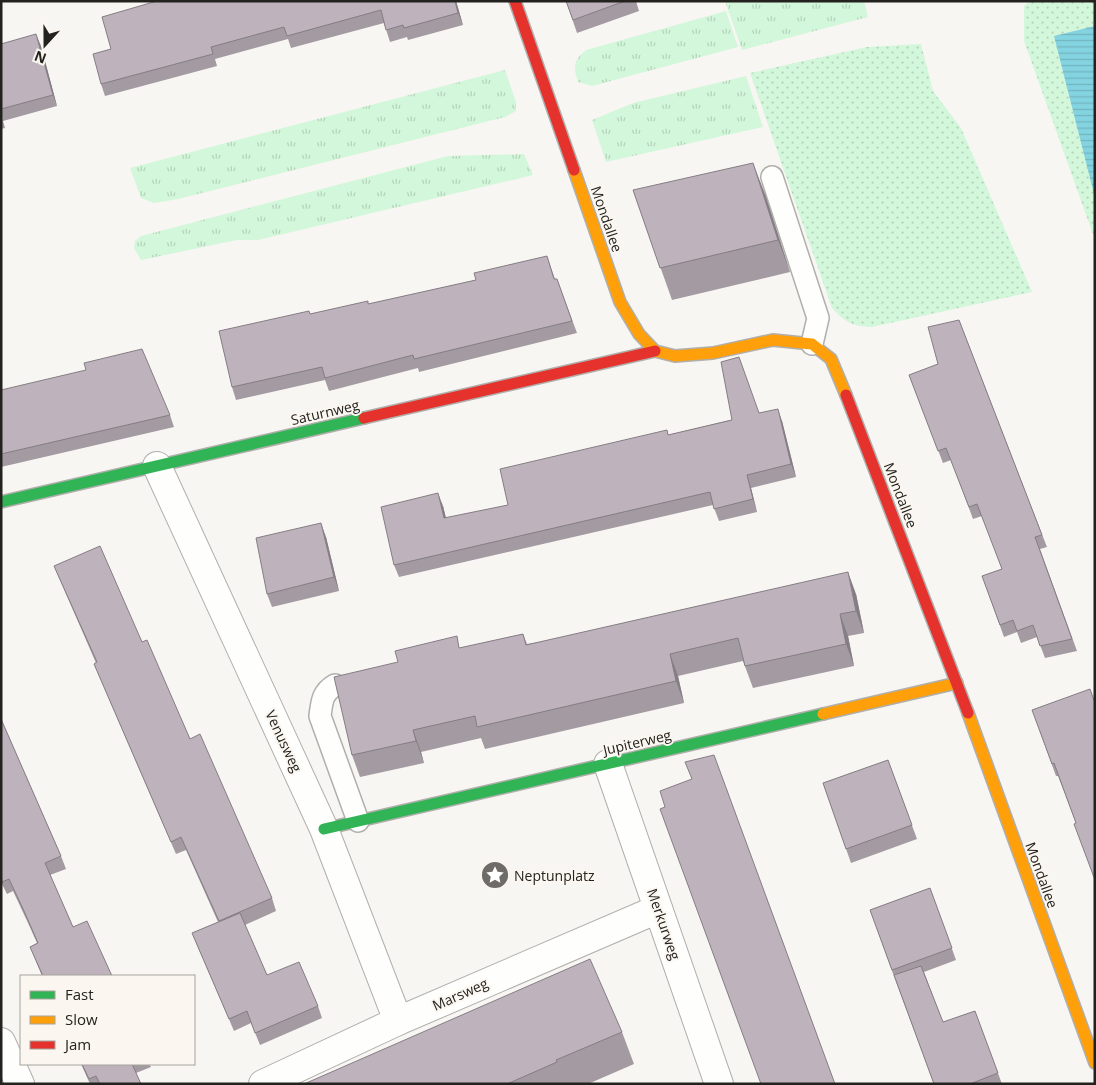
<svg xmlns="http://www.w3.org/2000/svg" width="1096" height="1085" viewBox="0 0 1096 1085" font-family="'Open Sans',sans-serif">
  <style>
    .grass { fill: url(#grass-tufts) }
    .park { fill: url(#park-dots) }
    .water { fill: url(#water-rules) }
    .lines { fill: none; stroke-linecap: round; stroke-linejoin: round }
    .lane-casing { stroke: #b0afac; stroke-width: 24 }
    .street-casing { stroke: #b0afac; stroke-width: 30 }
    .fast-casing { stroke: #b0afac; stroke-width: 14 }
    .slow-casing { stroke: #b0afac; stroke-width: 14 }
    .jam-casing { stroke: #b0afac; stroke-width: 14 }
    .lane { stroke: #fefefd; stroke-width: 21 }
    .street { stroke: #fefefd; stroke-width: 28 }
    .fast { stroke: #30b455; stroke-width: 11 }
    .slow { stroke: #ff9f0a; stroke-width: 11 }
    .jam { stroke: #e5322d; stroke-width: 11 }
    .wall { fill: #a39aa2 }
    .shaded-wall { fill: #857d84 }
    .building { fill: #beb3bc; stroke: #857d84 }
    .labels { text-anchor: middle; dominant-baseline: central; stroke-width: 4; stroke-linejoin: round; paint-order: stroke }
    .street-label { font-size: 14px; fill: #23221f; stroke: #fbf7f0 }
    .poi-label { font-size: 14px; fill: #23221f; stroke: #fbf7f0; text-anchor: start }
  </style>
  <defs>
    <pattern id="grass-tufts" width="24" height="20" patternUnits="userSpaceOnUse" patternTransform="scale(1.25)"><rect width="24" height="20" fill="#d3f7da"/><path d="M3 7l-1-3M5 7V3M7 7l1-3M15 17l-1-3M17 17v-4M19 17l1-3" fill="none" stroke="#b5d3bb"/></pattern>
    <pattern id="park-dots" width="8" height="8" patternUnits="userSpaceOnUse" patternTransform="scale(1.25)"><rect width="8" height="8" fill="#d3f7da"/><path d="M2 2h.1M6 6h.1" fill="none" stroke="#b5d3bb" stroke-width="1.8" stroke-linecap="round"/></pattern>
    <pattern id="water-rules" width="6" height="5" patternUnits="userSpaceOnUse" patternTransform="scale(1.25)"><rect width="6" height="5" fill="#84d3e1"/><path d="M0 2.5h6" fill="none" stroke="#72b5c1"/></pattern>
  </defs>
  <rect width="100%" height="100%" fill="#f8f6f3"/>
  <g class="grass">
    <polygon points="725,1 864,1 868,17 742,50"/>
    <path d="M 726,11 L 738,47 L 592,86 L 578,82 C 573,66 573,61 586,50 Z"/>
    <polygon points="505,70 516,102 516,111 505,117 178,199 154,203 141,198 130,168"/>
    <polygon points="746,76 763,127 606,162 592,120 633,103"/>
    <polygon points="524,154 533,175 258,240 237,240 141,260 134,248 135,241 141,236 448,156"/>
  </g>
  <g class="park">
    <polygon points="1030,1 1095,1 1095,240 1024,41 1024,6"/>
    <path d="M 921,44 L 933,91 L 961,128 L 1032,292 L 872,327 C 852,326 846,323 832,308 L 750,73 L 867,47 Z"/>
  </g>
  <polygon class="water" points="1095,26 1095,198 1054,36"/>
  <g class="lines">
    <defs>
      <g id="lane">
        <polyline points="772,177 818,318 812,344"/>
        <path d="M 335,685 C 322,693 322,701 320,716 L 358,821"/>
      </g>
      <g id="street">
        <polyline points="157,466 324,829 398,1021"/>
        <polyline points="608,764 719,1084"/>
        <polyline points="1,1042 20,1084"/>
        <polyline points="263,1084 398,1021 658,909"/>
      </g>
      <g id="fast">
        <polyline points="1,502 364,418"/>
        <polyline points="324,829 823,714"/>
      </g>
      <g id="slow">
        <polyline points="574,170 620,302 639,334 655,351 675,356 713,353 773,340 812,344 831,359 846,395"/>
        <polyline points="968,713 1095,1063"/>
        <polyline points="823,714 957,683"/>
      </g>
      <g id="jam">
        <polyline points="515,1 574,170"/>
        <polyline points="846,395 968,713"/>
        <polyline points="364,418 655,351"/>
      </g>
    </defs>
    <use href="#lane" class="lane-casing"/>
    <use href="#street" class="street-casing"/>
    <use href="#fast" class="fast-casing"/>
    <use href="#slow" class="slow-casing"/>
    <use href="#jam" class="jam-casing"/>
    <use href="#lane" class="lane"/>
    <use href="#street" class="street"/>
    <use href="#fast" class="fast"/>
    <use href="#slow" class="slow"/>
    <use href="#jam" class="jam"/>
  </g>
  <g class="wall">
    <polygon points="157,1 456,1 463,25 408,40 407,37 390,42 384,23 291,48 288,39 215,59 217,66 105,96 101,84 111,49"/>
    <polygon points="566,1 636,1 639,11 577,33"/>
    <polygon points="1,44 41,46 57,106 3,121 5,128 1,129"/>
    <polygon points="633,190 765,194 790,272 672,300"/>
    <polygon points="547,256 555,279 557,279 577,333 419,372 418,368 329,391 325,380 236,400 232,387 310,314 369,304 476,280"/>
    <polygon points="959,320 1047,547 1040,549 1077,651 1045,658 1037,637 1021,643 1017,632 1004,637 982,576 1002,569 982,516 973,519 951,460 943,463 909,375 938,364"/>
    <polygon points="1,390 170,415 174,427 1,467"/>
    <polygon points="759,413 782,421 796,477 751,488 757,512 719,521 713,505 399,577 394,565 443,506 446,518 508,505 667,430 668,435"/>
    <polygon points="326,537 339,591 272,607 267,594"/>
    <polygon points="54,566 142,642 190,739 272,898 276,911 245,925 267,975 318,1006 322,1018 260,1045 251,1023 234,1031 197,945 192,933 218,922 186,850 176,854 99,676 94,664 96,663 59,578"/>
    <polygon points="856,594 864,633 848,636 854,666 753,688 743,661 678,676 684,703 485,749 481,738 421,752 424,763 360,777 352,755 398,662 523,634 527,644"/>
    <polygon points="1095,703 1076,823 1058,776 1056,776 1032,710"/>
    <polygon points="1,719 61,856 66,869 50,875 73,927 112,976 42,976 30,947 37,943 28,923 13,891 7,894 1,882"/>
    <polygon points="888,760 917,839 851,863 823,783"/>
    <polygon points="930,888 956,960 924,972 943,1022 975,1011 1002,1084 934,1084 896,982 870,910"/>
    <polygon points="622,1032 634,1064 588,1084 304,1084"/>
    <polygon points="81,1064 149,1064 151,1067 136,1073 141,1084 90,1084"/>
  </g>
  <g class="shaded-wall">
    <polygon points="455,1 456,1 463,25 458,13"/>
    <polygon points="36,34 41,46 57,106 53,95"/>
    <polygon points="753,163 765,194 790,272 778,240"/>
    <polygon points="778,409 782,421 796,477 791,464"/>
    <polygon points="747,475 751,488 757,512 753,499"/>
    <polygon points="438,493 443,506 449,531 444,518"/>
    <polygon points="321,523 326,537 339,591 334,577"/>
    <polygon points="848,572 856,594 864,633 856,611"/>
    <polygon points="840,614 848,636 854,666 846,644"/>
    <polygon points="670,654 678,676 684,703 676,681"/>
    <polygon points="413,730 421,752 424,763 416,741"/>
  </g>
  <g class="building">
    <polygon points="157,1 455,1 458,13 404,28 403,25 386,30 381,10 287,36 284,27 211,47 213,54 101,84 93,54 111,49 102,17"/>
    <polygon points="566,1 625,1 573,20"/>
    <polygon points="36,34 53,95 1,109 1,44"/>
    <polygon points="753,163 778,240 660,268 633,190"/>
    <polygon points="547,256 554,279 557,279 572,321 414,359 413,355 325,378 322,367 232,387 219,331 309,311 310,314 368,301 368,304 476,280 474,273"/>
    <polygon points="959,320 1042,535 1035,537 1072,639 1040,646 1033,625 1017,631 1013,620 1000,625 982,576 1002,569 977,504 969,507 946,448 938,451 909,375 938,364 928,327"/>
    <polygon points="142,349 170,415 1,454 1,390 86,370 84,363"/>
    <polygon points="739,357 759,413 778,409 791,464 747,475 753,499 714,509 710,492 394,565 381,507 438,493 444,518 508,505 500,469 667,430 668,435 732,420 721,362"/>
    <polygon points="321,523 334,577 267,594 256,538"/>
    <polygon points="100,546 142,642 147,640 190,739 200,734 272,898 219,921 181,837 171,842 94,664 97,662 54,566"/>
    <polygon points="848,572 856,611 840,614 846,644 745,666 738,638 670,654 676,681 477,727 475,716 413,730 416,741 352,755 334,677 398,662 395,651 457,636 459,648 523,634 526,645"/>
    <polygon points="1090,689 1095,703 1095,880 1074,824 1076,823 1054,763 1052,764 1032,710"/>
    <polygon points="1,719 61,856 45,863 73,927 87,921 112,976 43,976 30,947 38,943 24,911 9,879 2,882 1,880"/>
    <polygon points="714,755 835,1084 761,1084 660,809 665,807 660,791 692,779 685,762"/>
    <polygon points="888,760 912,825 846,849 823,783"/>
    <polygon points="930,888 952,948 892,970 870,910"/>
    <polygon points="240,913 267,975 299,962 318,1006 255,1033 247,1011 229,1019 192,933"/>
    <polygon points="590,959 622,1032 556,1060 557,1062 507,1084 304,1084"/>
    <polygon points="921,966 943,1022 975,1011 998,1073 970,1084 934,1084 894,975"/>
    <polygon points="82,1064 132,1064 141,1084 100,1084 96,1076 89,1079"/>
  </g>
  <defs>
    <symbol id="sight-disc" viewBox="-11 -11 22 22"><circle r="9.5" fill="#6e6c69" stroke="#fbf7f0"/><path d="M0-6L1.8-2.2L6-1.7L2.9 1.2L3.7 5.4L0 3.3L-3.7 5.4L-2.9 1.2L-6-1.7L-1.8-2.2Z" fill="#fff"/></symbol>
  </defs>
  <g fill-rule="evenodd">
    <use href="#sight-disc" x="479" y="859" width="32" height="32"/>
  </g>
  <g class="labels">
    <g class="street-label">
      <text transform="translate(607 219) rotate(71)">Mondallee</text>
      <text transform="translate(325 412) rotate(-13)">Saturnweg</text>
      <text transform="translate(901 495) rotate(69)">Mondallee</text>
      <text transform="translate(284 741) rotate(65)">Venusweg</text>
      <text transform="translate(637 742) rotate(-13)">Jupiterweg</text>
      <text transform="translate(1042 875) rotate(70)">Mondallee</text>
      <text transform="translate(664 924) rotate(71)">Merkurweg</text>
      <text transform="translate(460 994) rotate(-24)">Marsweg</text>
    </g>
    <g class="poi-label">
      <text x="514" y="875">Neptunplatz</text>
    </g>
  </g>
  <rect width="1096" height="1085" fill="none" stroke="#23221f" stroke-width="5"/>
  <rect x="20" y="975" width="175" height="90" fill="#fbf7f0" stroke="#a5a29c"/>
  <rect x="30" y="991" width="25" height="8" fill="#30b455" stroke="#a5a29c"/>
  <text x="65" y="1000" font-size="15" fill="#23221f">Fast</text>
  <rect x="30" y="1016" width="25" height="8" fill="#ff9f0a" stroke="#a5a29c"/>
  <text x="65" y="1025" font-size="15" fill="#23221f">Slow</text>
  <rect x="30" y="1041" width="25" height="8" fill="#e5322d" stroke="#a5a29c"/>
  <text x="65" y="1050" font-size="15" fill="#23221f">Jam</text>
  <g transform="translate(45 45) rotate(201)" stroke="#fbf7f0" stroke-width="4" paint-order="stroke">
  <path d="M0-4L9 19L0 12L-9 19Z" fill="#23221f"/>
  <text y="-8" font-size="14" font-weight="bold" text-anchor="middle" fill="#23221f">N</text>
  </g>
</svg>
